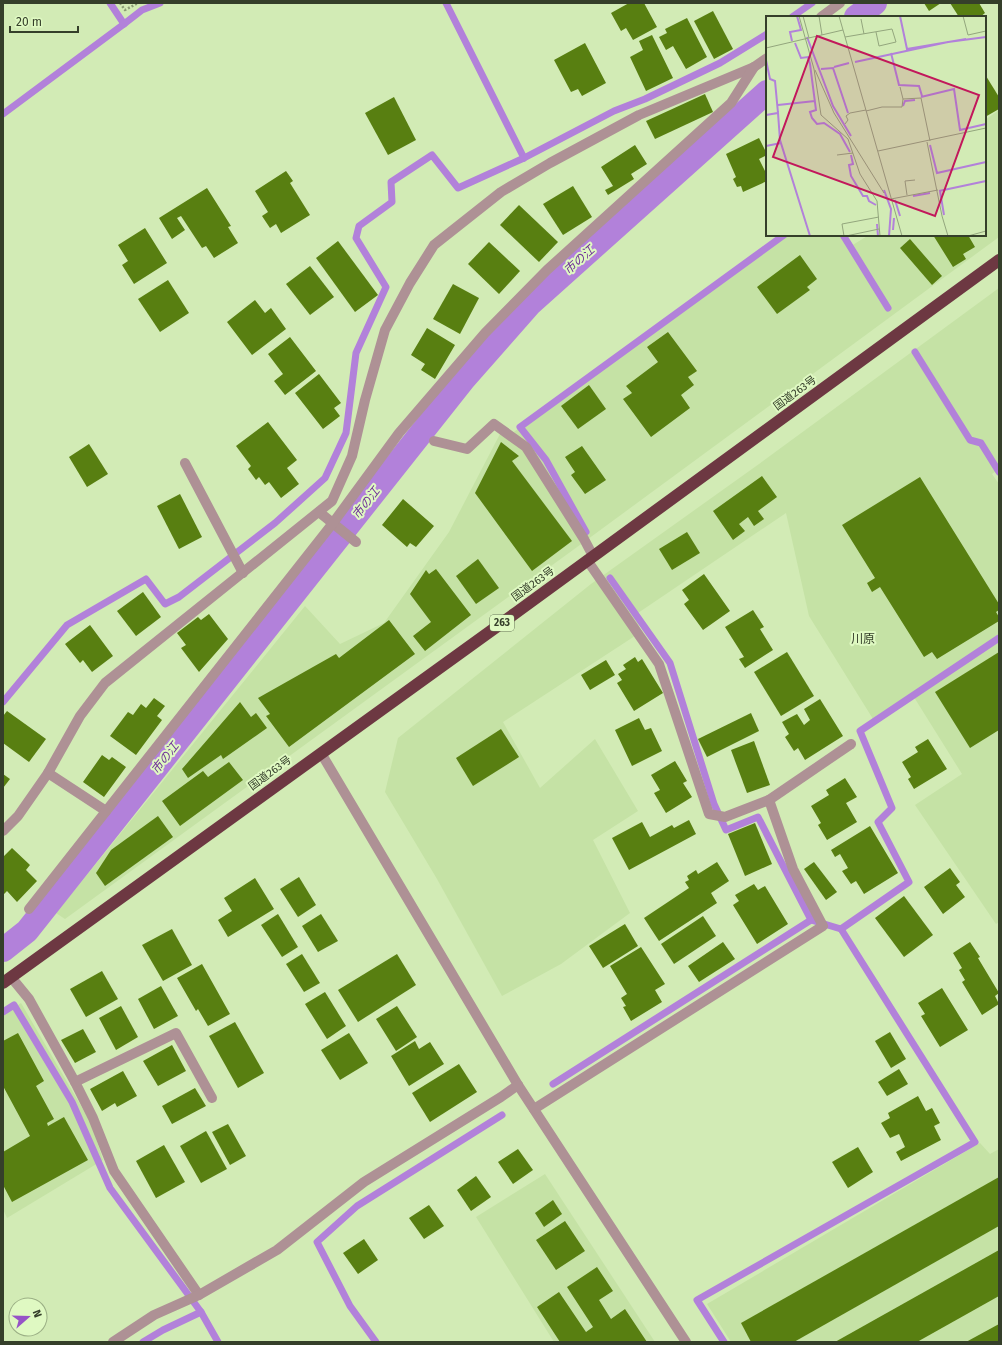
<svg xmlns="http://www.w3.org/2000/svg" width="1002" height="1345" viewBox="0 0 1002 1345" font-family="'Fira Sans','Noto Sans JP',sans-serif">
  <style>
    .built { fill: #c5e2a5 }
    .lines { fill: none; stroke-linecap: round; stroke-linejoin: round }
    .stream { stroke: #b281da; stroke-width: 7 }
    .canal { stroke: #b281da; stroke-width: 24 }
    .building { fill: #587f11 }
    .path { stroke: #8a9c75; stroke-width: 2.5; stroke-dasharray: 2 2; stroke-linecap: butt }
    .minor { stroke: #ae9195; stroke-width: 10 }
    .highway { stroke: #6d3842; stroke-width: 12 }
    .labels { text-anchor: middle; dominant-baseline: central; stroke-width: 4; stroke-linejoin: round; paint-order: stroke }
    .shield { fill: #dff9c2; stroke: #687758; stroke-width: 1 }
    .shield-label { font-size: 10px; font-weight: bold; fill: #353f2a }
    .street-label { font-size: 11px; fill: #353f2a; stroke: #dff9c2 }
    .water-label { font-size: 12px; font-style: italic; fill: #6d2e97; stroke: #dff9c2 }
    .neighbourhood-label { font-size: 12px; fill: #353f2a; stroke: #dff9c2 }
    .inset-river { fill: none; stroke: #b281da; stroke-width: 2 }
    .inset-road { fill: none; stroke: #93a67d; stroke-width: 1 }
    .view { fill: #c2185b; fill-opacity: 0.15; stroke: #c2185b; stroke-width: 2 }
    .inset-edge { fill: none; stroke: #353f2a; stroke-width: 2 }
  </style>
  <rect width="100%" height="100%" fill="#d2ebb5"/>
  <g class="built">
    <polygon points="999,110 999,237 584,542 65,919 56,913 305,606 340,644 384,623 449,532 500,434 511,434 788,235 843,235 851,246 869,235 985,235 985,120"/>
    <polygon points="999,288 999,469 992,474 999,484 999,922 996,924 915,805 962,774 912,694 873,719 809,616 786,513 635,615 641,632 503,722 540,788 595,739 638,811 593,840 630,913 561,964 502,996 437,879 385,792 398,738 591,584 759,464"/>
    <polygon points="21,1003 91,1123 103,1160 7,1218 3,1209 3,1016"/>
    <polygon points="980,1143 990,1154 999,1149 999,1342 731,1342 707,1304"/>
    <polygon points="545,1174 655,1342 554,1342 476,1217"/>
  </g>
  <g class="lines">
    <g class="stream">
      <polyline points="110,3 124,24"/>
      <polyline points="446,3 524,158"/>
      <polyline points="792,17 812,3"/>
      <polyline points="3,114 124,24 142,10 160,3"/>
      <polyline points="843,235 888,308"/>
      <polyline points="915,352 970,440 981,443 999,472"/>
      <polyline points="586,532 546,460 520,427 784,235"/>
      <polyline points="610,578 670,663 714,804 726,830 758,817 811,920 841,929 975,1142 697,1300 724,1342"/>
      <polyline points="3,702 67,625 146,579 165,604 179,597 275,523 325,478 346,433 356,353 386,287 356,238 359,226 392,202 391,182 432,155 458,188 524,158 614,111 645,99 720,63 767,34"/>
      <polyline points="841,929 909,882 878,822 892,808 860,731 999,638"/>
      <polyline points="3,1012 14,1005 72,1102 110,1188 201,1312 218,1342"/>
      <polyline points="553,1084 811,920"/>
      <polyline points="143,1342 163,1330 201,1312"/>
      <polyline points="376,1342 350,1306 317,1242 357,1206 502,1115"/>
    </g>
    <g class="canal">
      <polyline points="856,17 875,3"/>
      <polyline points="3,950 27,931 464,379 530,304 767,92"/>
    </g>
  </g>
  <g class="building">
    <polygon points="629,3 644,3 657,27 633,40 626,28 621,31 611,13"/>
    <polygon points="924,3 941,3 929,11"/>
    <polygon points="950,3 979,3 985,13 980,17 959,17"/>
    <polygon points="713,11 733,49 714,59 694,21"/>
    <polygon points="687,18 707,57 686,69 673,46 666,50 659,37 667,33 665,29"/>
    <polygon points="652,35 673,78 646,91 630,57 643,50 639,41"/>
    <polygon points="585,43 606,83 582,96 578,89 571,92 554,60"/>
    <polygon points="986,76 999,97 999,109 985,117 985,77"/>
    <polygon points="705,94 713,112 655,139 646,121"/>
    <polygon points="394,97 416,140 388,155 365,113"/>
    <polygon points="759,138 767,154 767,155 759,159 767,175 767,181 743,192 741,186 737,187 733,179 736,177 726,154"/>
    <polygon points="635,145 647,164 631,174 634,179 608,195 605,190 613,186 601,167"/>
    <polygon points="286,171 293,181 290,183 310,215 281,233 276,224 270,228 262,216 268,212 255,191"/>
    <polygon points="573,186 592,217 563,235 543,204"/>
    <polygon points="207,188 231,226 228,227 238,243 214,258 206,246 202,248 181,216 177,218 185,230 172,239 159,218"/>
    <polygon points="519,205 558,242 539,262 500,225"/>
    <polygon points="145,228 167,263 134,284 122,265 128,261 118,245"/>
    <polygon points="933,235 968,235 975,247 963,254 966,259 953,267"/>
    <polygon points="910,239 942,276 932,285 900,248"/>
    <polygon points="338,241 378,295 355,312 316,258"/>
    <polygon points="489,242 520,271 499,294 468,264"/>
    <polygon points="800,255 817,279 807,287 810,290 777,314 757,287"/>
    <polygon points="310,266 334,297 310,315 286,284"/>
    <polygon points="168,280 189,313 160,332 138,299"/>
    <polygon points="453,284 479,298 460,334 433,319"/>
    <polygon points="255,300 265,313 271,308 286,329 252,355 227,322"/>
    <polygon points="427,328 455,345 435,379 421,370 425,364 411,355"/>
    <polygon points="668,332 697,371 688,377 694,385 681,395 690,408 651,437 623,399 632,393 626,386 658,362 647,347"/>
    <polygon points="290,337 316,371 285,395 274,381 283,374 268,354"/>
    <polygon points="319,374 341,403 334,408 340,416 323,429 295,393"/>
    <polygon points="589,385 606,409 578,429 561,406"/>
    <polygon points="268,422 297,460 287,468 299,484 281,498 269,482 265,485 259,477 256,480 248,469 251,466 236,446"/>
    <polygon points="501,442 519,456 512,461 572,541 532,571 475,493"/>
    <polygon points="89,444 108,474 87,487 69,457"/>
    <polygon points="582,446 606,480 585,494 571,475 575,472 565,457"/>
    <polygon points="762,476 777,497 758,511 764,519 754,526 748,517 739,524 745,531 733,540 713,511"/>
    <polygon points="920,477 999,604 999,610 996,612 999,617 999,621 937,659 932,652 924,657 880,587 872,592 867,583 875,578 842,525"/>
    <polygon points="180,494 202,537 179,549 157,506"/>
    <polygon points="403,499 434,526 416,547 410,543 407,547 382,525"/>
    <polygon points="687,532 700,553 672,570 659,549"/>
    <polygon points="478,559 499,588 476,604 456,576"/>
    <polygon points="436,569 471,615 425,651 413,636 431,622 410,594 426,570 429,574"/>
    <polygon points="704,574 730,611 703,630 684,604 689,600 682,590"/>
    <polygon points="143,592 161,617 136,636 117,611"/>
    <polygon points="753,610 764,627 760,629 773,650 745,668 739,659 744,657 725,627"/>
    <polygon points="209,614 228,639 199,672 181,648 186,645 177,633 198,617 201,620"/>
    <polygon points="389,620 415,654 289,747 266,716 270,714 258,698 336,654 339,658"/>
    <polygon points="90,625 113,656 92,672 83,660 80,663 65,644"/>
    <polygon points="787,652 814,696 781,716 754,672"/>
    <polygon points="999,652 999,730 970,748 935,692"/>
    <polygon points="635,657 638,662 642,659 663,693 634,711 617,683 622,680 618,674 626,669 623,665"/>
    <polygon points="606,660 615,675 590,690 581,675"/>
    <polygon points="154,698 165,706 157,716 162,720 136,755 110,736 128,712 133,715 141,704 146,708"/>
    <polygon points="820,699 843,736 805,760 798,748 794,751 785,737 789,734 782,722 797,714 804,725 810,720 804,709"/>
    <polygon points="240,702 251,717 256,713 267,728 223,759 221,755 188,778 182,769"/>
    <polygon points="7,711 46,739 29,762 3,743 3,716"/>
    <polygon points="751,713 759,731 707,757 698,739"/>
    <polygon points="639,718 645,730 651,728 662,751 632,766 615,730"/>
    <polygon points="501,729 519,757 473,786 456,758"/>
    <polygon points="928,739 947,769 914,789 908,779 911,777 902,762 918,752 915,747"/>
    <polygon points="754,741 770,785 747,793 731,750"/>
    <polygon points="102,755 109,760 112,757 126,767 104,797 83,782"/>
    <polygon points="675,761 687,781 683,783 692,797 666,813 654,793 660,790 651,775"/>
    <polygon points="229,762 243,780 180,826 162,801 203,771 208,777"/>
    <polygon points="3,774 10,779 3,788"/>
    <polygon points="845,778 857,797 846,803 857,822 827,840 818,825 821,823 811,806 829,795 826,790"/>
    <polygon points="158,816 173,837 105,886 96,873 111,850"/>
    <polygon points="689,820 696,834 629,870 612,838 642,822 650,837 672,825 674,828"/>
    <polygon points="755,823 772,864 745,876 728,834"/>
    <polygon points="870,826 898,873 864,894 856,881 851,884 842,871 848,868 840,854 835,857 831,850"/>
    <polygon points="12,848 30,865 26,870 37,881 17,902 7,891 4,894 3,893 3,857"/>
    <polygon points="717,862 729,881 711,893 717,903 659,941 644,918 689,888 685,882 689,880 687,876 696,870 698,874"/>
    <polygon points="814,862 837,892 826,900 804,869"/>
    <polygon points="950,868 960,882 956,885 965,897 943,914 924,887"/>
    <polygon points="299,877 316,905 298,917 280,889"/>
    <polygon points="255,878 274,909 228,937 218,920 232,911 224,898"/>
    <polygon points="754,884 758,890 765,886 788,924 757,944 733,905 739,901 735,895"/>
    <polygon points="904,896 933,935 904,957 875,918"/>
    <polygon points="278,914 298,947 282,957 261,925"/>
    <polygon points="321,914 338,941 318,952 302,926"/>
    <polygon points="703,916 716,936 674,964 661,944"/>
    <polygon points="625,924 638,946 603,968 589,946"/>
    <polygon points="172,929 192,965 163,981 142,945"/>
    <polygon points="723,942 735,959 699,982 688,966"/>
    <polygon points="970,942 980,957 978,958 999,993 995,996 999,1004 982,1015 962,982 965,980 959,970 962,968 953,953"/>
    <polygon points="641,947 665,984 655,990 662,1002 631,1021 623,1007 626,1006 621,998 627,994 610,966"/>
    <polygon points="302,954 320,983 304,992 286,964"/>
    <polygon points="397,954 416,985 358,1022 338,990"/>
    <polygon points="202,964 230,1014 208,1026 198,1009 196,1011 177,978"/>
    <polygon points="102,971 118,999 86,1017 70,989"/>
    <polygon points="161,986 178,1016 154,1029 138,999"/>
    <polygon points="942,988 968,1030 940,1047 921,1016 925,1014 918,1003"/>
    <polygon points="325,992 346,1026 327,1039 305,1004"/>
    <polygon points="121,1006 138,1037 116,1050 99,1018"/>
    <polygon points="397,1006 417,1037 396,1051 376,1019"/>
    <polygon points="235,1022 264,1073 238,1088 209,1036"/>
    <polygon points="83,1029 96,1052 75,1063 61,1040"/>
    <polygon points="890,1032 906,1059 891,1068 875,1041"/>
    <polygon points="18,1033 44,1081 36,1086 54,1119 47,1123 48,1126 64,1117 88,1160 12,1202 3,1185 3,1152 30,1136 3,1086 3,1041"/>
    <polygon points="349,1033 368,1063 340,1080 321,1050"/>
    <polygon points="415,1041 419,1049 430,1042 444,1064 409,1086 391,1056"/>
    <polygon points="172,1045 186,1071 158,1086 143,1061"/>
    <polygon points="459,1064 477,1092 430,1122 412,1093"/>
    <polygon points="899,1069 908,1084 887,1096 878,1082"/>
    <polygon points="123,1071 137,1096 117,1107 115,1103 102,1111 90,1089"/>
    <polygon points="195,1088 206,1106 172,1124 162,1106"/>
    <polygon points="918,1096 926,1111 932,1108 940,1123 934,1126 941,1140 901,1161 896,1152 905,1147 899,1134 890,1138 881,1123 890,1118 888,1113"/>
    <polygon points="228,1124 246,1156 230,1165 212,1132"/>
    <polygon points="206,1131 227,1169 201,1183 180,1146"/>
    <polygon points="164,1145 185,1182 156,1198 136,1161"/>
    <polygon points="858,1147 873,1172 848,1188 832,1162"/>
    <polygon points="518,1149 533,1170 513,1184 498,1162"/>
    <polygon points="476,1176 491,1197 471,1211 457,1190"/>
    <polygon points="999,1177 999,1226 794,1342 751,1342 741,1323"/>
    <polygon points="553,1200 562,1214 544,1227 535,1213"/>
    <polygon points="429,1205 444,1226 424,1239 409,1218"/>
    <polygon points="565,1221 585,1251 556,1270 536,1240"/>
    <polygon points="364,1239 378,1260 358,1274 343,1253"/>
    <polygon points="999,1250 999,1296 917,1342 835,1342"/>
    <polygon points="597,1267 613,1291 599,1300 611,1319 625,1309 647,1342 560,1342 537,1307 559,1292 586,1332 593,1327 567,1287"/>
    <polygon points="999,1324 999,1342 966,1342"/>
  </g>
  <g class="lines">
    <polyline class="path" points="120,3 125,10 138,3"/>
    <g class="minor">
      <polyline points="821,17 840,3"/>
      <polyline points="434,441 467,449 494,424 526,447 584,539 593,556"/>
      <polyline points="185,463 243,573"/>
      <polyline points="319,512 356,542"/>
      <polyline points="321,753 518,1085 686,1342"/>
      <polyline points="48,773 106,811"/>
      <polyline points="769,800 851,744"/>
      <polyline points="3,831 18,816 48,773 80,716 105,683 332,501 352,456 365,400 385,330 410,283 434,245 501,192 550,163 639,115 754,67 767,58"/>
      <polyline points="29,909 333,523 399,433 485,333 547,270 731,103 754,67"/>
      <polyline points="11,977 29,999 75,1082 93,1118 114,1171 199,1295"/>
      <polyline points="75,1082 176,1033 212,1098"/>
      <polyline points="534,1109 823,926 793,869 769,800 725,817 709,814 659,664 587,560"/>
      <polyline points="113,1342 154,1315 199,1295 277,1250 364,1182 501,1097 518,1085"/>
    </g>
    <polyline class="highway" points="3,983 517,612 999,260"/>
  </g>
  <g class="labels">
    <rect class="shield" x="490" y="615" width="24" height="16" rx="3"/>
    <g class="shield-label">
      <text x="502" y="623">263</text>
    </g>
    <g class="street-label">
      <text transform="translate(795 393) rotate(-36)">国道263号</text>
      <text transform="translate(533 584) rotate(-36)">国道263号</text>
      <text transform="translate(270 773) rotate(-36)">国道263号</text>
    </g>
    <g class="water-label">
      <text transform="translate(579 260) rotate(-42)">市の江</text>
      <text transform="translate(366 503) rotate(-52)">市の江</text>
      <text transform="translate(165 758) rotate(-52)">市の江</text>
    </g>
    <g class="neighbourhood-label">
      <text x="863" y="639">川原</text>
    </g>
  </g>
  <g transform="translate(766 16)">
    <rect width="220" height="220" fill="#d2ebb5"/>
    <path class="inset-river" d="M 134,0 L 141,33 L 200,23M 41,21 L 67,90 L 85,120M 26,25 L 24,16 L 35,14 L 31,0M 29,27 L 35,42 L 42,41 L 44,48 L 50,94 L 44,96 L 46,102 L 51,108 L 58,107 L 74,118 L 84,136M 125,37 L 133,69 L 153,70 L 156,80M 0,44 L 4,63 L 9,65 L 12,97M 89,46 L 182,26 L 220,21M 68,51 L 83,47M 55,53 L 67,52 L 82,97M 155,81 L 188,73 L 194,114 L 220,108M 12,89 L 49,85M 137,90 L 139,85 L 149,84M 0,99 L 12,97 L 14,124 L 44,220M 164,129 L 171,157 L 220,146M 0,130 L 15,127M 85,139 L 87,148 L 83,149 L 85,160 L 97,180 L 101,180 L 103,185 L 110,189M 118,174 L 125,193 L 123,220M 173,175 L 220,165M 174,175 L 178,199M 147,180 L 164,177M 129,184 L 134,200M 111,208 L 112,220M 127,214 L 128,202"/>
    <path class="inset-road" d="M 33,0 L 48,53 L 55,99 L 82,123 L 94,158 L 111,185 L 114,220M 37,0 L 43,22M 53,0 L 56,19M 73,0 L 136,220M 197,0 L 202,19 L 220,15M 95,3 L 98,18M 79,21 L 126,13 L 130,26 L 113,30 L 110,16M 0,32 L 77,14M 49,54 L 68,97 L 118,177M 134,71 L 137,83M 100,95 L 116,91 L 136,91 L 137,83 L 155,82 L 164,125M 79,108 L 82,104 L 80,100 L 84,97 L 100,94M 161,126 L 176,200 L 182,220M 112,135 L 220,112M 71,139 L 87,137M 141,179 L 139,165 L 149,164M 125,183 L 172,174M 78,220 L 76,208 L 113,201M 80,220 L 113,213M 202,220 L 220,215"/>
    <path class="view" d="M 51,20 L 213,79 L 169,200 L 7,141 Z"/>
    <rect width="220" height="220" class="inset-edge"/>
  </g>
  <rect width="1002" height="1345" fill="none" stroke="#353f2a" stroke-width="8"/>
  <g transform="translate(28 1317) rotate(70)"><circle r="19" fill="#dff9c2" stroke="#9baf85"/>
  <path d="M0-3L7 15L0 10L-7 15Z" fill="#9653c7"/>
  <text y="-6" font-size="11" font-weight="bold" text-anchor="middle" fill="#353f2a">N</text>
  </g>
  <path d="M10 26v6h68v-6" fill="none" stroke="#353f2a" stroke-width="2"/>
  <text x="16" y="26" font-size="12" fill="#353f2a" stroke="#dff9c2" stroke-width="3" paint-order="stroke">20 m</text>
</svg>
